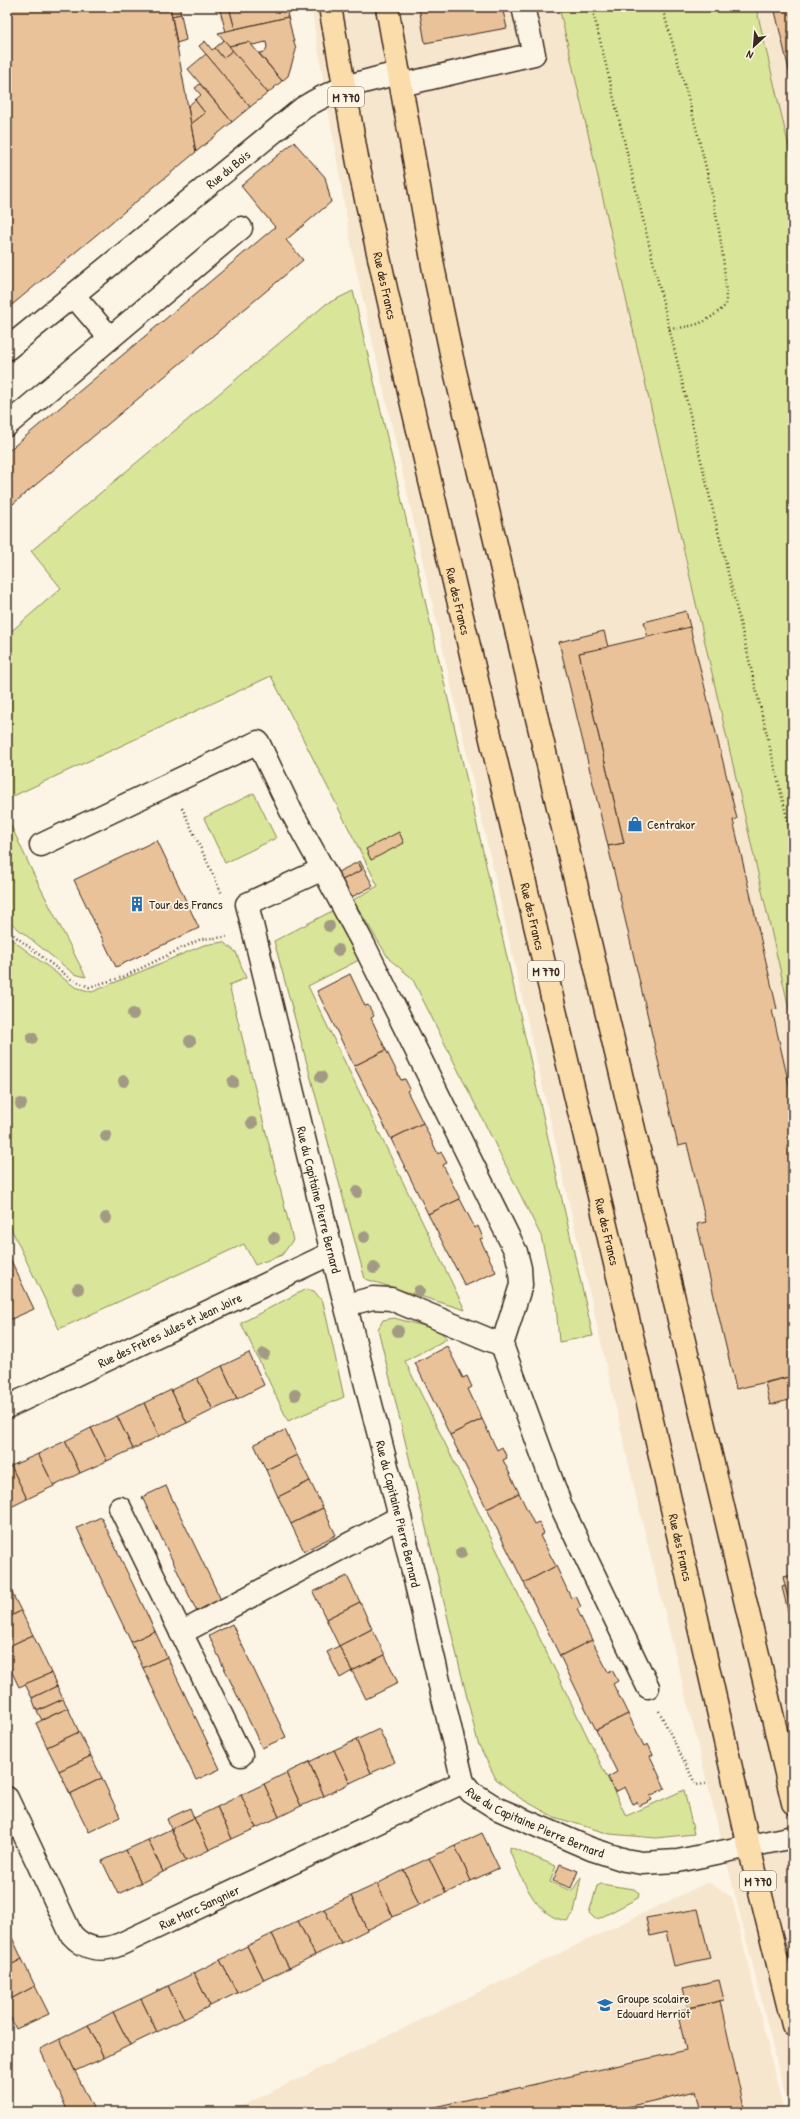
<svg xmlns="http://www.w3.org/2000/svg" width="800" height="2119" viewBox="0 0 800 2119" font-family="'Patrick Hand',sans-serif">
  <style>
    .built { fill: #f7e6ce }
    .green { fill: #d9e598; stroke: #8a885b }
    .building { fill: #eac29a; stroke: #3b2a1e }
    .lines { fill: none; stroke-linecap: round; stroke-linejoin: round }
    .minor-casing { stroke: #3b2a1e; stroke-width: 25 }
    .major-casing { stroke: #3b2a1e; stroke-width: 25 }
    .path { stroke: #3b2a1e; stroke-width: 2.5; stroke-dasharray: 1 3; stroke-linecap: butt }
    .minor { stroke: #fcf5e5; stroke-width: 22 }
    .major { stroke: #fbdcab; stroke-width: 22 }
    .tree { fill: #a39a85 }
    .labels { text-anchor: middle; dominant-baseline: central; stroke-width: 3.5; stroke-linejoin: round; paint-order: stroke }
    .shield { fill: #fcf5e5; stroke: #75675a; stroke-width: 1 }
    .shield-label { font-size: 12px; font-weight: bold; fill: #3b2a1e }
    .street-label { font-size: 13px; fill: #3b2a1e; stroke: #fcf5e5 }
    .poi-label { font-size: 13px; fill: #3b2a1e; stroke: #fcf5e5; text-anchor: start }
  </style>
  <rect width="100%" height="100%" fill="#fcf5e5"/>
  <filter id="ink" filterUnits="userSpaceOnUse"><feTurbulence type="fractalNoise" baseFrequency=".025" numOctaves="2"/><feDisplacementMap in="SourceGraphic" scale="8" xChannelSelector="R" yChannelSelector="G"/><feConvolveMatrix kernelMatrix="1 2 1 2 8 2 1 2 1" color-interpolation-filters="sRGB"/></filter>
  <g filter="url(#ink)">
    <g class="built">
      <polygon points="311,7 559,7 787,998 793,1026 793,2112 789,2112 638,1505 353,256"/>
      <polygon points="756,7 793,7 793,164"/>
      <polygon points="708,1882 732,1897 784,2112 229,2112"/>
    </g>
    <g class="green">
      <polygon points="559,7 756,7 793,164 793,1026"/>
      <polygon points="353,291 464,768 593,1336 559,1342 556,1304 541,1236 412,978 389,959 353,900 378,886 271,676 7,799 7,635 61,588 31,551 326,304"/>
      <polygon points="254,793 276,838 225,863 204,818"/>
      <polygon points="7,817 34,875 86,977 74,974 7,920"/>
      <polygon points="334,910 359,960 308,986 465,1310 365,1279 274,941"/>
      <polygon points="7,936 75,987 92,992 204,945 223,942 236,952 246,978 229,985 293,1240 282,1255 255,1265 244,1244 59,1329 7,1220"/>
      <polygon points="306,1289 314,1291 323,1302 344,1397 288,1421 241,1323"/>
      <polygon points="394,1318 439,1330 447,1339 405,1361 626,1816 684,1790 694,1834 656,1838 610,1834 554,1817 520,1798 496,1779 478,1743 378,1329 383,1320"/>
      <path d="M 510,1847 L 556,1866 L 550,1882 L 572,1891 L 581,1877 L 574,1913 L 567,1921 C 534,1917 523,1878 510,1852 Z"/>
      <polygon points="601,1884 634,1889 639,1893 638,1898 600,1918 595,1919 589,1913 597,1886"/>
    </g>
    <g class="building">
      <polygon points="7,7 170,7 196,152 7,309"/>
      <polygon points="170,7 179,7 181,14 172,16"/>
      <polygon points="219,7 229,7 235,29 226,32"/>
      <polygon points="229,7 286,7 288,17 235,29"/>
      <polygon points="419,7 502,7 507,28 425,43"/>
      <polygon points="774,7 793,7 793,87"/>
      <polygon points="181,14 186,40 177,43 172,16"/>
      <polygon points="288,17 296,50 288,76 282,81 259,53 265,52 267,47 266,42 253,45 249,42 229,46 218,33"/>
      <polygon points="224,40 233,50 223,58 215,48"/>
      <polygon points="205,41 212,50 215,48 223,58 233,50 268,93 250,107 199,46"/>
      <polygon points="249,42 282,81 268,93 229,46"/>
      <polygon points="206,54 250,107 232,122 188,69"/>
      <polygon points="200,84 232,122 196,152 191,124 205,113 195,100 201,95 195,88"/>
      <polygon points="195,100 205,113 191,124 188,106"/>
      <polygon points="294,142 325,177 331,202 286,240 303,260 7,509 7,452 275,227 241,186"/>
      <polygon points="686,611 690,627 648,638 644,622"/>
      <polygon points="690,627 737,819 733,820 777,1009 772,1010 793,1102 793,1376 736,1389 697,1224 706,1222 687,1144 678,1146 608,846 624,843 579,653"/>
      <polygon points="604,631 608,647 579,653 624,843 608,846 559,642"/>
      <polygon points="399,832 404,843 371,860 366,849"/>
      <polygon points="157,840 199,928 116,967 74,880"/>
      <polygon points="360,861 373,886 350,898 340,881 362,870 358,862"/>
      <polygon points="358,862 362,870 340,881 336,873"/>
      <polygon points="350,974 365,1006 368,1005 374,1016 371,1018 386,1050 354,1066 317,991"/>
      <polygon points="386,1050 401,1080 405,1079 410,1089 407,1091 423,1123 391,1139 354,1066"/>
      <polygon points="423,1123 438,1154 441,1152 447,1163 443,1165 460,1199 428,1214 391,1139"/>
      <polygon points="460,1199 475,1228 478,1226 483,1238 480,1239 496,1272 465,1286 428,1214"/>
      <polygon points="7,1252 34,1309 7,1321"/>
      <polygon points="447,1346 463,1378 467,1376 472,1387 468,1389 482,1419 450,1435 415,1363"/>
      <polygon points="249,1353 264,1385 237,1399 222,1366"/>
      <polygon points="222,1366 237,1399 213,1410 197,1378"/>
      <polygon points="793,1376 793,1399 770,1405 765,1383"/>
      <polygon points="197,1378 213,1410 187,1423 171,1390"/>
      <polygon points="171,1390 187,1423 159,1436 144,1403"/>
      <polygon points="144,1403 159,1436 133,1449 117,1416"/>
      <polygon points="117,1416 133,1449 107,1461 91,1428"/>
      <polygon points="482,1419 497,1450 502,1447 507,1458 503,1460 519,1493 487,1509 450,1435"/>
      <polygon points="91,1428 107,1461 80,1473 65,1441"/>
      <polygon points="285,1430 297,1455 266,1470 254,1444"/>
      <polygon points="65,1441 80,1473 54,1486 38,1454"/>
      <polygon points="38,1454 54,1486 27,1499 11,1466"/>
      <polygon points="297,1455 310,1481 278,1497 266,1470"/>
      <polygon points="11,1466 27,1499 7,1509 7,1468"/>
      <polygon points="310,1481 323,1508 291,1524 278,1497"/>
      <polygon points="166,1486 221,1600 197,1612 142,1497"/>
      <polygon points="519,1493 534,1524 539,1522 544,1533 540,1536 556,1566 524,1583 487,1509"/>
      <polygon points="323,1508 336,1535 304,1551 291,1524"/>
      <polygon points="101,1517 155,1631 131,1642 77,1528"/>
      <polygon points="556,1566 571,1598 576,1596 581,1607 577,1609 592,1640 560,1656 524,1583"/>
      <polygon points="793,1575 793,1618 783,1577"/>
      <polygon points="347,1576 360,1602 326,1619 313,1592"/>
      <polygon points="785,1586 793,1618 793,1631 782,1587"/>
      <polygon points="10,1589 21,1611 7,1618 7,1590"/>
      <polygon points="360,1602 372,1629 339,1646 326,1619"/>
      <polygon points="21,1611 33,1635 7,1647 7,1618"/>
      <polygon points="232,1624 286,1737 262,1748 209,1636"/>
      <polygon points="372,1629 385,1655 352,1671 339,1646"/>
      <polygon points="155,1631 167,1657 143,1668 131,1642"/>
      <polygon points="33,1635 51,1673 19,1687 7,1662 7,1647"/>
      <polygon points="592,1640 608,1672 612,1670 618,1681 613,1684 628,1714 596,1730 560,1656"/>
      <polygon points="339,1646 352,1671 340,1678 327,1652"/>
      <polygon points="385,1655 398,1683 366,1699 352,1671"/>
      <polygon points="167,1657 220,1769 196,1780 143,1668"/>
      <polygon points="51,1673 57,1686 32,1698 25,1684"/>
      <polygon points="57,1686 63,1699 37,1711 32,1698"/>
      <polygon points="63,1699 68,1708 42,1720 37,1711"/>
      <polygon points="68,1708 79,1732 47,1747 36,1723"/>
      <polygon points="628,1714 644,1746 648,1744 653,1755 650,1756 665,1788 650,1796 652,1800 639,1806 637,1802 633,1804 625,1787 615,1792 608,1777 617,1772 596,1730"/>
      <polygon points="379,1729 395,1762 371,1773 356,1740"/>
      <polygon points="79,1732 91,1756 59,1771 47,1747"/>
      <polygon points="356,1740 371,1773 350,1783 334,1750"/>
      <polygon points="334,1750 350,1783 324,1796 309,1762"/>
      <polygon points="91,1756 102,1778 70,1794 59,1771"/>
      <polygon points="309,1762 324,1796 301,1806 286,1773"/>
      <polygon points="286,1773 301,1806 279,1817 264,1784"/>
      <polygon points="102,1778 120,1817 89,1832 70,1794"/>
      <polygon points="264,1784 279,1817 256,1828 241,1795"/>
      <polygon points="241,1795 256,1828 232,1839 217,1807"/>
      <polygon points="217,1807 232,1839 209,1850 194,1818"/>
      <polygon points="190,1808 194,1818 171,1829 167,1819"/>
      <polygon points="194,1818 209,1850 186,1861 171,1829"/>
      <polygon points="171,1829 186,1861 163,1872 148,1840"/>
      <polygon points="482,1833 499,1868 471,1881 455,1846"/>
      <polygon points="148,1840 163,1872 141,1883 126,1850"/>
      <polygon points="455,1846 471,1881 446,1893 429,1858"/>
      <polygon points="126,1850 141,1883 118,1894 102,1861"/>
      <polygon points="429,1858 446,1893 419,1905 404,1870"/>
      <polygon points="560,1864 578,1871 571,1888 553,1881"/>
      <polygon points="404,1870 419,1905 393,1917 377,1884"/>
      <polygon points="377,1884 393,1917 367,1930 351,1896"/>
      <polygon points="351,1896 367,1930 341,1943 324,1909"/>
      <polygon points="324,1909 341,1943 315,1955 298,1921"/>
      <polygon points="698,1909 710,1958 674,1966 666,1932 650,1936 646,1918"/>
      <polygon points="298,1921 315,1955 289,1968 272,1934"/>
      <polygon points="9,1931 22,1959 7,1967 7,1932"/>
      <polygon points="272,1934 289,1968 264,1980 247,1946"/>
      <polygon points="247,1946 264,1980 237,1993 220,1960"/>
      <polygon points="22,1959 35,1986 7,2001 7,1967"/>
      <polygon points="220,1960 237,1993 210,2006 194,1973"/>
      <polygon points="194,1973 210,2006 184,2019 168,1986"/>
      <polygon points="719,1980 724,2000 688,2008 683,1988"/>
      <polygon points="35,1986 49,2014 16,2029 7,2010 7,2001"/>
      <polygon points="168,1986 184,2019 157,2032 141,1999"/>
      <polygon points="141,1999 157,2032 130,2045 113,2012"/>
      <polygon points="720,2001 745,2112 701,2112 696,2091 605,2112 412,2112 686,2050 677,2011"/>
      <polygon points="113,2012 130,2045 104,2058 88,2025"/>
      <polygon points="88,2025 104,2058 75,2071 60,2039"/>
      <polygon points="60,2039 75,2071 95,2112 68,2112 40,2049"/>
    </g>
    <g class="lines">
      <defs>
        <g id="minor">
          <polyline points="401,85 534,54 523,7"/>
          <polyline points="74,296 110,338"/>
          <path id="s1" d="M 7,349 L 303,108 C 336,87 362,82 399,73"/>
          <polyline points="7,425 241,228"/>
          <path id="s2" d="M 41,845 L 258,742 L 291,811 L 323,869 L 247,904 L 332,1253 L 400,1517 L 463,1782 L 471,1792 L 498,1809 L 591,1849 L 625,1860 L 642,1863 L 678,1861 L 793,1837"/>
          <polyline points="323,869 365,947 516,1252 520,1268 521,1285 502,1345"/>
          <polyline points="346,1305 373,1298 391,1299 502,1345 561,1506 648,1687"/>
          <path id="s3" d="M 7,1407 L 332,1253"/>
          <polyline points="120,1508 241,1755"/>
          <polyline points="181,1633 400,1517"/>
          <path id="s4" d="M 7,1798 L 71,1934 C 85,1950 102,1952 121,1944 L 463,1782"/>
        </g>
        <g id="major">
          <path id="s5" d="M 330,7 L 358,163 L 409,392 L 651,1416 L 749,1847 L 793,2025"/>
          <polyline points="387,7 434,271 452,358 793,1803"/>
        </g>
      </defs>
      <use href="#minor" class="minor-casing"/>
      <use href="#major" class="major-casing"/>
      <g class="path">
        <polyline points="592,7 793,843"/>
        <path d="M 662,7 C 678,62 694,116 707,172 C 717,216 726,260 726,305 C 705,324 697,326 669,329"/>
        <polyline points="182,808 222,894"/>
        <polyline points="7,930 71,979 89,987 123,977 201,939 227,937"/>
        <polyline points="659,1711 696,1785 706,1784"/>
      </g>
      <use href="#minor" class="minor"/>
      <use href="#major" class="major"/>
    </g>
    <g class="tree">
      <circle cx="329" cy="926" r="6"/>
      <circle cx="338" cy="950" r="6"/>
      <circle cx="133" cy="1014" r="6"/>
      <circle cx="32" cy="1038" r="6"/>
      <circle cx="190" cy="1041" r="6"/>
      <circle cx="321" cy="1077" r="6"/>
      <circle cx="124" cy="1081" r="6"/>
      <circle cx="233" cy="1082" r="6"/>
      <circle cx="21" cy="1104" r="6"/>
      <circle cx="252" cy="1123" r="6"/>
      <circle cx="106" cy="1136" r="6"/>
      <circle cx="357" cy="1192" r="6"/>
      <circle cx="106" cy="1218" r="6"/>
      <circle cx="364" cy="1237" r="6"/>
      <circle cx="274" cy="1238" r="6"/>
      <circle cx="374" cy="1268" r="6"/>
      <circle cx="78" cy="1289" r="6"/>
      <circle cx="419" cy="1291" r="6"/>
      <circle cx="398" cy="1331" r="6"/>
      <circle cx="264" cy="1354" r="6"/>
      <circle cx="295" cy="1395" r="6"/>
      <circle cx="461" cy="1553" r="6"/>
    </g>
  </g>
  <defs>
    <symbol id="shop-bare" viewBox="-9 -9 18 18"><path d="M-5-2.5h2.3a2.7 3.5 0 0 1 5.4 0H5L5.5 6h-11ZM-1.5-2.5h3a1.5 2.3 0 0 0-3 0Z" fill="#1f6fb2" stroke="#fcf5e5" stroke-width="2.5" paint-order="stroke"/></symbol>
    <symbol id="building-bare" viewBox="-9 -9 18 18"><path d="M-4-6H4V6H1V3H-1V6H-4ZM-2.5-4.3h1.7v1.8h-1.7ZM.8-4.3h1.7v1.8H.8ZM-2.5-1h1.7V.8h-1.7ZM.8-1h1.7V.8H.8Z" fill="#1f6fb2" stroke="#fcf5e5" stroke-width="2.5" paint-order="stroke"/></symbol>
    <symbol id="school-bare" viewBox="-9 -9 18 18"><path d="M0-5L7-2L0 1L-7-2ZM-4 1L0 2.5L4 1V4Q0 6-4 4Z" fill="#1f6fb2" stroke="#fcf5e5" stroke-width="2.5" paint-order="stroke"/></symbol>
  </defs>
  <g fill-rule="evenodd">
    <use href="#shop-bare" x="624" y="813" width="22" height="22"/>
    <use href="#building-bare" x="126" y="893" width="22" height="22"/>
    <use href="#school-bare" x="594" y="1994" width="22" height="22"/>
  </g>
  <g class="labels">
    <g class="shield">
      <rect x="328" y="87" width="36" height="20" rx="3"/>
      <rect x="528" y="961" width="36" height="20" rx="3"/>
      <rect x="740" y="1871" width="36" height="20" rx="3"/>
    </g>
    <g class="shield-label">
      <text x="346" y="97">M 770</text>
      <text x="546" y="971">M 770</text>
      <text x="758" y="1881">M 770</text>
    </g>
    <g class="street-label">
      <text stroke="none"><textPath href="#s1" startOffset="285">Rue du Bois</textPath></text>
      <text stroke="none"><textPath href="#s5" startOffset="284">Rue des Francs</textPath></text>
      <text stroke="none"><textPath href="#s5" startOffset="608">Rue des Francs</textPath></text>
      <text stroke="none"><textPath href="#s5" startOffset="932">Rue des Francs</textPath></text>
      <text stroke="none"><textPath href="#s2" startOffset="771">Rue du Capitaine Pierre Bernard</textPath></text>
      <text stroke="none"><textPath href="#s5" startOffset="1256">Rue des Francs</textPath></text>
      <text stroke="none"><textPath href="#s3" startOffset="180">Rue des Frères Jules et Jean Joire</textPath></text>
      <text stroke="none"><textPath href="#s2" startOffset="1095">Rue du Capitaine Pierre Bernard</textPath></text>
      <text stroke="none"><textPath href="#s5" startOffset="1580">Rue des Francs</textPath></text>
      <text stroke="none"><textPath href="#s2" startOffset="1455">Rue du Capitaine Pierre Bernard</textPath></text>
      <text stroke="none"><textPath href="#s4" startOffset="292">Rue Marc Sangnier</textPath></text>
    </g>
    <g class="poi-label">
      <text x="647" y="824">Centrakor</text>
      <text x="149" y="904">Tour des Francs</text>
      <text x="617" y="1998">Groupe scolaire<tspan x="617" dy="15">Edouard Herriot</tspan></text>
    </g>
  </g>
  <rect width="800" height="2119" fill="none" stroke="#fcf5e5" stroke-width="24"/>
  <rect x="12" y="12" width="776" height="2095" fill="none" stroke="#3b2a1e" stroke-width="1.5" filter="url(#ink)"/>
  <g transform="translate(754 46) rotate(206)" stroke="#fcf5e5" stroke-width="3" paint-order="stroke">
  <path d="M0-3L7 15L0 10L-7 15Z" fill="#3b2a1e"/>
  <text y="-6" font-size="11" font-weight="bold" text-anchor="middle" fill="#3b2a1e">N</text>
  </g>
</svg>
